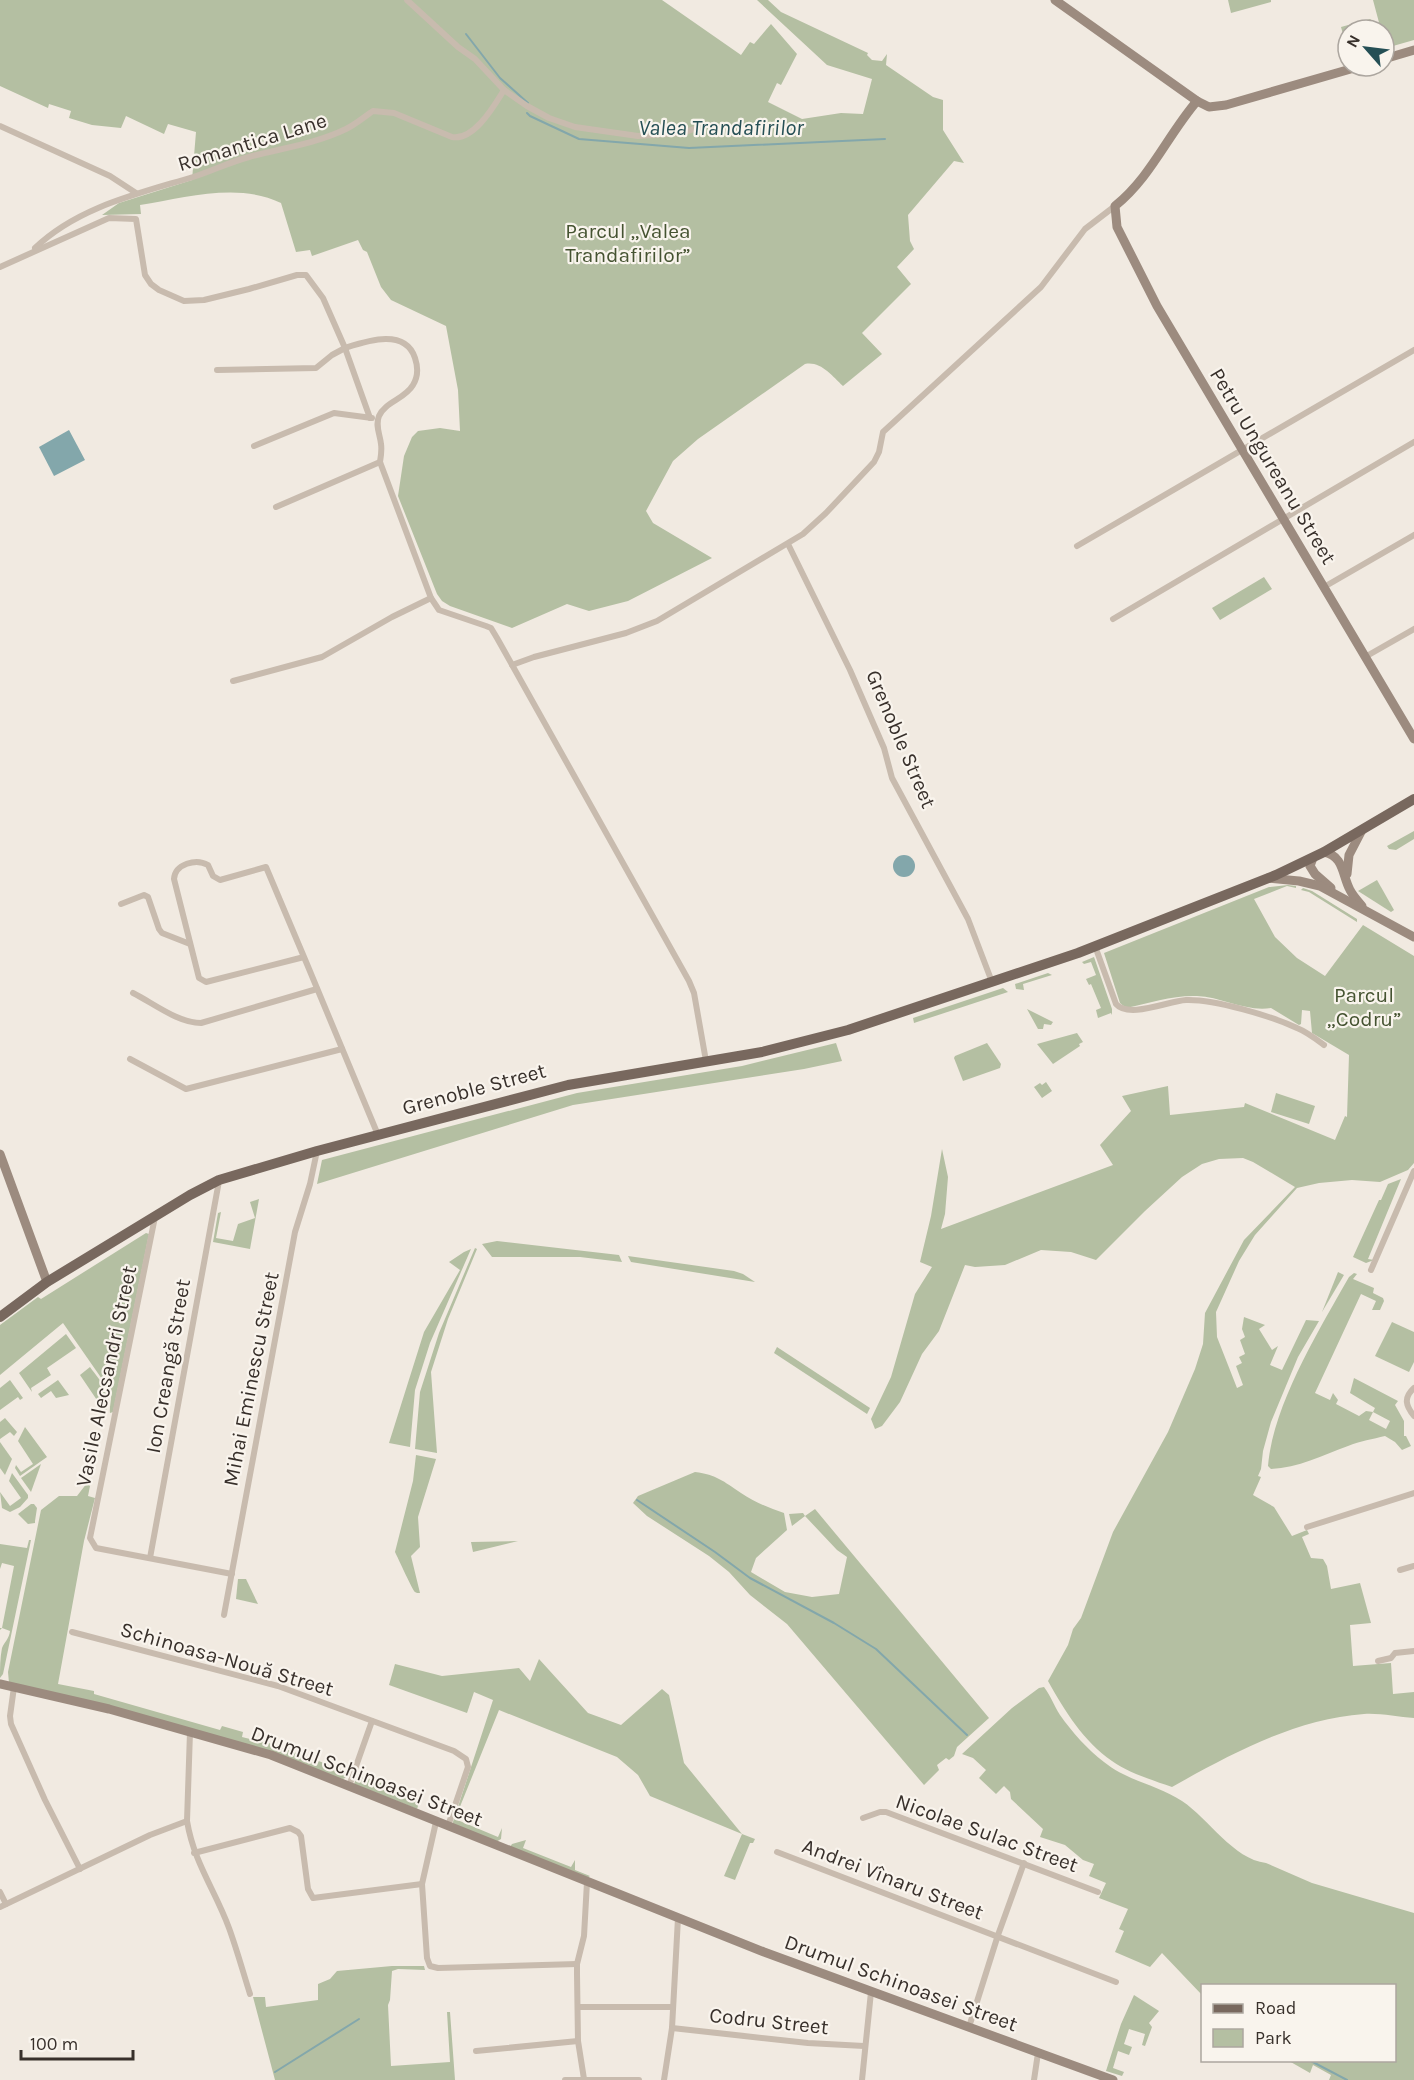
<svg xmlns="http://www.w3.org/2000/svg" width="1414" height="2080" viewBox="0 0 1414 2080" font-family="Karla,sans-serif">
  <style>
    .green { fill: #b4bfa2; fill-rule: evenodd }
    .water { fill: #83a7ab }
    .lines { fill: none; stroke-linecap: round; stroke-linejoin: round }
    .stream { stroke: #83a7ab; stroke-width: 2 }
    .street { stroke: #c8bbae; stroke-width: 6 }
    .secondary { stroke: #9c8b7f; stroke-width: 9 }
    .primary { stroke: #78685e; stroke-width: 10 }
    .labels { text-anchor: middle; dominant-baseline: central; stroke-width: 4.5; stroke-linejoin: round; paint-order: stroke }
    .street-label { font-size: 21px; fill: #38302b; stroke: #f9f4ed }
    .park-label { font-size: 21px; fill: #455331; stroke: #f9f4ed }
    .water-label { font-size: 22px; font-style: italic; fill: #254f55; stroke: #f9f4ed }
  </style>
  <rect width="100%" height="100%" fill="#f1eae1"/>
  <g class="green">
    <path d="M 0,0 L 662,0 L 741,55 L 750,42 L 754,44 L 771,24 L 797,54 L 781,85 L 777,83 L 768,102 L 802,119 L 841,113 L 863,114 L 872,79 L 827,65 L 757,0 L 768,0 L 781,12 L 868,53 L 867,55 L 872,60 L 882,61 L 887,54 L 886,65 L 933,97 L 943,100 L 943,130 L 964,163 L 954,161 L 908,215 L 910,241 L 914,249 L 897,267 L 911,284 L 862,333 L 882,354 L 843,386 C 832,376 821,361 805,364 L 698,439 L 673,461 L 646,511 L 653,523 L 712,558 L 628,601 L 589,611 L 567,604 L 512,628 L 450,606 L 442,601 L 437,594 L 398,496 L 404,456 L 412,437 L 418,431 L 440,428 L 460,431 L 458,390 L 446,326 L 391,300 L 381,287 L 367,252 L 363,250 L 358,240 L 312,256 L 310,250 L 296,252 L 281,203 C 238,182 185,198 140,205 L 141,214 L 102,215 L 119,203 L 192,180 L 196,132 L 168,124 L 164,134 L 126,116 L 121,128 L 92,125 L 69,118 L 71,111 L 49,104 L 48,108 L 0,86 Z"/>
    <polygon points="1228,0 1271,0 1271,2 1231,13"/>
    <polygon points="1373,0 1414,0 1414,40 1386,48 1384,30 1381,30"/>
    <polygon points="1370,19 1373,21 1375,30 1348,30 1348,35 1343,34 1341,27"/>
    <polygon points="1264,577 1272,589 1220,620 1212,608"/>
    <polygon points="1414,831 1414,839 1396,850 1389,849 1387,846"/>
    <polygon points="1377,880 1394,910 1391,912 1358,891"/>
    <path d="M 1288,885 L 1296,886 L 1296,888 L 1287,886 L 1254,899 L 1275,937 L 1297,958 L 1325,976 L 1363,925 L 1414,956 L 1414,1163 L 1408,1170 L 1380,1182 L 1352,1180 L 1319,1183 L 1297,1188 L 1255,1235 L 1239,1261 L 1216,1312 L 1217,1337 L 1237,1388 L 1243,1385 L 1236,1366 L 1242,1363 L 1239,1357 L 1245,1354 L 1240,1340 L 1245,1337 L 1242,1329 L 1244,1317 L 1265,1325 L 1259,1329 L 1272,1350 L 1278,1346 L 1270,1365 L 1282,1370 L 1306,1320 L 1319,1321 L 1298,1357 L 1271,1422 L 1263,1451 L 1261,1469 L 1258,1476 L 1261,1477 L 1253,1495 L 1274,1507 L 1292,1536 L 1307,1530 L 1309,1534 L 1302,1537 L 1311,1558 L 1323,1559 L 1327,1566 L 1331,1589 L 1360,1583 L 1371,1623 L 1350,1625 L 1353,1666 L 1391,1663 L 1393,1694 L 1414,1692 L 1414,1718 C 1398,1717 1380,1713 1364,1714 C 1295,1719 1231,1754 1172,1787 C 1152,1780 1129,1773 1112,1761 C 1084,1742 1064,1710 1048,1681 L 1068,1645 L 1073,1629 L 1081,1618 L 1113,1532 L 1168,1432 L 1195,1369 L 1203,1344 L 1205,1313 L 1244,1240 L 1295,1187 L 1253,1162 L 1243,1158 L 1219,1159 L 1202,1164 L 1182,1177 L 1145,1211 L 1096,1260 L 1071,1252 L 1041,1250 L 1005,1265 L 975,1267 L 965,1265 L 939,1331 L 922,1354 L 900,1402 L 882,1426 L 875,1429 L 871,1419 L 891,1377 L 915,1294 L 932,1267 L 920,1262 L 931,1216 L 942,1149 L 948,1177 L 945,1214 L 941,1229 L 1113,1165 L 1100,1145 L 1131,1111 L 1122,1096 L 1168,1086 L 1170,1115 L 1244,1107 L 1245,1103 L 1335,1140 L 1345,1116 L 1347,1117 L 1349,1055 L 1312,1033 L 1310,1011 L 1302,1010 L 1301,1024 L 1299,1025 L 1271,1008 C 1246,1012 1222,997 1197,996 C 1174,995 1149,1003 1126,1008 L 1120,1003 L 1104,953 L 1269,887 Z"/>
    <polygon points="1303,888 1312,891 1357,919 1357,922 1309,892 1301,890"/>
    <polygon points="1094,957 1112,1009 1112,1015 1111,1013 1098,1018 1096,1010 1101,1008 1091,984 1089,985 1086,979 1096,975 1091,962 1084,964 1082,962"/>
    <polygon points="1048,973 1052,975 1023,984 1024,990 1016,989 1015,984"/>
    <polygon points="1003,988 1008,992 914,1023 913,1018"/>
    <polygon points="1027,1009 1053,1022 1051,1025 1044,1024 1043,1029 1038,1029"/>
    <polygon points="1077,1033 1083,1042 1079,1044 1080,1046 1053,1064 1037,1044"/>
    <polygon points="836,1043 842,1061 804,1069 573,1105 317,1184 322,1160 577,1093 742,1066"/>
    <polygon points="987,1043 1001,1064 1000,1068 963,1081 954,1058 955,1056"/>
    <polygon points="1046,1082 1052,1091 1042,1098 1034,1087 1040,1083 1042,1085"/>
    <polygon points="1276,1093 1315,1106 1309,1124 1271,1112"/>
    <polygon points="1401,1179 1368,1259 1374,1260 1366,1263 1353,1257 1379,1200 1381,1200 1388,1184"/>
    <polygon points="259,1199 250,1249 213,1242 218,1213 221,1212 216,1238 233,1241 238,1224 255,1218 250,1202"/>
    <path d="M 146,1233 L 149,1234 L 113,1412 L 110,1413 C 109,1407 112,1400 111,1392 L 63,1323 L 0,1375 L 0,1325 L 38,1297 L 41,1299 Z"/>
    <polygon points="497,1241 619,1255 622,1262 580,1257 492,1257 482,1244"/>
    <polygon points="475,1248 477,1249 448,1319 431,1372 437,1453 415,1449 420,1392 439,1333"/>
    <polygon points="471,1249 430,1343 415,1390 410,1447 389,1443 424,1332 460,1270 449,1262 464,1252"/>
    <polygon points="628,1256 734,1271 743,1274 755,1282 631,1262"/>
    <polygon points="1338,1272 1344,1275 1322,1312"/>
    <path d="M 1354,1273 L 1357,1274 L 1353,1279 L 1374,1288 L 1373,1293 L 1383,1298 L 1384,1301 L 1380,1310 L 1372,1310 L 1376,1301 L 1361,1294 L 1315,1393 L 1330,1400 L 1333,1393 L 1338,1400 L 1336,1404 L 1359,1416 L 1366,1411 L 1373,1412 L 1375,1408 L 1350,1393 L 1354,1378 L 1398,1401 L 1395,1405 L 1404,1421 L 1404,1436 L 1406,1436 L 1411,1446 L 1402,1450 L 1395,1442 L 1385,1436 C 1373,1439 1360,1441 1348,1446 C 1323,1455 1298,1468 1271,1469 L 1268,1466 C 1273,1405 1319,1330 1349,1277 ZM 1373,1412 L 1390,1421 L 1386,1429 L 1369,1420 Z"/>
    <polygon points="1392,1322 1414,1332 1414,1362 1409,1372 1375,1356"/>
    <polygon points="66,1334 76,1348 47,1368 51,1375 31,1388 32,1392 19,1373"/>
    <polygon points="777,1347 870,1408 867,1414 774,1353"/>
    <path d="M 90,1367 C 100,1381 116,1396 105,1412 L 80,1375 Z"/>
    <polygon points="10,1380 23,1398 20,1400 18,1397 0,1410 0,1388"/>
    <polygon points="58,1380 69,1395 56,1398 51,1391 41,1398 38,1394"/>
    <polygon points="5,1418 17,1432 14,1436 10,1432 0,1439 0,1422"/>
    <polygon points="25,1427 47,1457 20,1476 15,1468 16,1465 21,1472 33,1464 18,1441"/>
    <polygon points="0,1442 12,1459 5,1475 0,1468"/>
    <path d="M 416,1455 L 436,1459 L 418,1517 L 420,1547 L 411,1556 L 420,1593 C 418,1593 416,1593 415,1592 C 413,1591 398,1558 395,1552 L 413,1481 Z"/>
    <polygon points="41,1464 31,1492 21,1478"/>
    <path d="M 695,1472 C 717,1475 723,1481 741,1493 C 754,1502 769,1508 784,1513 L 787,1530 L 756,1558 L 751,1572 L 785,1592 L 812,1597 L 839,1594 L 847,1557 L 837,1550 L 805,1516 L 792,1526 L 789,1514 L 803,1513 L 805,1516 L 815,1509 L 989,1718 L 957,1747 L 954,1756 L 949,1760 L 946,1758 L 937,1765 L 939,1770 L 924,1785 L 787,1624 L 750,1595 L 729,1572 L 709,1556 L 647,1516 L 633,1503 L 638,1496 Z"/>
    <polygon points="12,1473 28,1495 28,1498 20,1507 10,1512 2,1508 0,1492 10,1506 21,1498 9,1481"/>
    <polygon points="87,1483 90,1486 88,1496 95,1498 84,1541 58,1684 94,1691 94,1694 220,1730 222,1726 243,1732 242,1737 262,1742 263,1741 349,1772 347,1777 343,1779 9,1683 8,1672 41,1510 59,1496 77,1496"/>
    <polygon points="31,1504 34,1504 37,1508 35,1521 35,1523 28,1524 18,1514"/>
    <path d="M 29,1540 L 31,1540 L 3,1674 L 0,1678 C 0,1668 0,1658 2,1648 C 5,1641 9,1639 10,1631 L 2,1628 L 0,1630 L 0,1628 L 2,1628 L 14,1566 L 2,1563 L 0,1569 L 0,1544 L 27,1548 Z"/>
    <polygon points="518,1541 473,1552 471,1542"/>
    <polygon points="238,1579 246,1579 258,1604 236,1599"/>
    <polygon points="539,1659 588,1713 621,1725 662,1689 669,1695 684,1763 742,1834 755,1839 753,1843 750,1843 735,1880 724,1876 742,1834 650,1796 638,1775 617,1757 499,1710 455,1819 498,1837 502,1828 501,1839 496,1842 453,1825 453,1822 493,1700 474,1692 467,1713 389,1685 395,1664 442,1676 519,1668 530,1681"/>
    <path d="M 1044,1687 C 1051,1696 1054,1706 1060,1715 C 1072,1732 1088,1750 1104,1762 C 1127,1781 1158,1785 1182,1801 C 1209,1819 1233,1859 1266,1863 L 1312,1883 L 1414,1913 L 1414,2080 L 1329,2080 L 1331,2075 L 1313,2065 L 1310,2073 L 1289,2061 L 1394,2060 L 1394,1986 L 1202,1986 L 1202,1995 L 1162,1953 L 1150,1967 L 1115,1952 L 1124,1931 L 1119,1929 L 1128,1909 L 1099,1898 L 1106,1883 L 1089,1876 L 1094,1864 L 1083,1860 L 1065,1845 L 1040,1837 L 1043,1829 L 1011,1799 L 1010,1792 L 1004,1786 L 996,1794 L 979,1778 L 986,1770 L 973,1758 L 962,1754 L 1012,1708 L 1039,1688 Z"/>
    <polygon points="358,1775 421,1797 417,1809 354,1784"/>
    <polygon points="526,1840 523,1848 571,1867 575,1860 575,1870 590,1876 587,1878 510,1847 512,1844"/>
    <polygon points="392,1966 424,1966 425,1970 398,1969 392,1971 390,2000 388,2005 391,2066 450,2062 447,2012 450,2012 455,2080 275,2080 253,1997 265,1997 266,2007 318,2000 318,1984 330,1979 337,1971"/>
    <polygon points="1134,1995 1159,2011 1149,2023 1152,2027 1145,2046 1142,2045 1145,2034 1129,2029 1124,2044 1132,2047 1129,2055 1118,2051 1113,2068 1124,2072 1122,2076 1106,2071 1121,2024"/>
  </g>
  <g class="water">
    <polygon points="69,430 85,460 54,476 39,447"/>
    <circle cx="904" cy="866" r="11"/>
  </g>
  <g class="lines">
    <g class="stream">
      <polyline points="466,34 500,78 528,103"/>
      <polyline points="527,113 530,116 579,139 689,148 885,139"/>
      <polyline points="637,1500 715,1552 750,1578 834,1623 876,1649 967,1735"/>
      <polyline points="1309,2060 1347,2080"/>
      <polyline points="275,2072 359,2019"/>
    </g>
    <g class="street">
      <polyline points="407,0 458,47 475,59 504,90 527,106 549,118 575,127 638,136 682,133 694,129"/>
      <polyline points="0,126 110,176 136,193"/>
      <path d="M 35,248 C 78,207 137,194 193,177 C 212,171 230,162 249,157 C 282,148 315,144 346,129 C 356,124 364,117 373,111 L 394,113 L 452,137 C 474,141 494,106 504,90"/>
      <path d="M 0,267 L 109,218 L 136,219 L 145,275 L 151,284 L 159,290 L 184,301 L 204,300 L 249,289 L 297,275 L 306,275 L 323,298 L 345,348 C 367,341 405,328 415,358 C 418,367 418,377 413,385 C 405,399 385,402 379,416 C 375,426 380,434 381,444 C 382,450 381,456 380,462 L 431,598 L 439,610 L 486,626 L 491,628 L 497,638 L 689,981 L 694,993 L 706,1061"/>
      <polyline points="217,370 316,368 332,355 345,348 370,418"/>
      <polyline points="254,446 334,413 372,418"/>
      <polyline points="276,507 380,462"/>
      <polyline points="788,544 850,670 884,748 892,778 968,919 992,982"/>
      <polyline points="1077,546 1414,350"/>
      <polyline points="1324,587 1414,535"/>
      <polyline points="1113,619 1414,442"/>
      <polyline points="1365,657 1414,629"/>
      <polyline points="512,665 534,657 626,633 657,621 803,534 826,513 874,462 879,452 883,432 1041,287 1085,229 1115,206"/>
      <polyline points="233,681 322,657 392,617 431,598"/>
      <polyline points="121,904 144,895 148,897 159,929 162,933 190,944"/>
      <path d="M 1095,946 L 1116,1004 C 1129,1019 1168,1001 1186,1000 C 1214,999 1271,1016 1297,1028 C 1307,1032 1316,1039 1324,1045"/>
      <path d="M 304,957 L 206,982 L 199,978 L 174,879 C 175,864 196,858 208,865 L 213,876 L 220,880 L 266,867 C 304,956 341,1046 378,1135"/>
      <path d="M 133,993 C 153,1003 178,1023 201,1023 L 317,989"/>
      <polyline points="130,1059 186,1089 342,1049"/>
      <polyline points="155,1217 90,1538 96,1548 232,1574"/>
      <polyline points="1371,1270 1414,1171"/>
      <path d="M 1414,1388 C 1403,1398 1406,1406 1414,1416"/>
      <polyline points="1307,1527 1414,1493"/>
      <polyline points="150,1558 219,1181"/>
      <polyline points="1400,1570 1414,1566"/>
      <polyline points="224,1615 295,1232 310,1184 317,1151"/>
      <polyline points="72,1632 278,1686 454,1751 466,1759 468,1767 448,1826"/>
      <polyline points="1378,1661 1391,1658 1395,1653 1414,1651"/>
      <polyline points="14,1687 10,1716 11,1724 45,1800 80,1869"/>
      <path d="M 190,1732 L 187,1821 C 194,1863 215,1890 229,1928 C 237,1950 243,1972 250,1994"/>
      <polyline points="349,1786 372,1721"/>
      <polyline points="863,1818 880,1812 886,1812 1098,1892"/>
      <polyline points="436,1822 422,1884 427,1958 430,1966 438,1968 577,1964"/>
      <polyline points="777,1852 1116,1982"/>
      <polyline points="194,1853 290,1828 298,1832 301,1836 308,1889 313,1898 422,1884"/>
      <polyline points="0,1892 6,1904"/>
      <polyline points="0,1907 150,1835 187,1821"/>
      <polyline points="578,2007 672,2007"/>
      <polyline points="969,2027 998,1935 1024,1863"/>
      <polyline points="672,2028 808,2043 864,2046"/>
      <polyline points="476,2051 578,2041"/>
      <polyline points="584,2079 578,2041 577,1974 577,1964 584,1936 587,1882"/>
      <polyline points="565,2080 639,2080"/>
      <polyline points="664,2080 672,2028 678,1918"/>
      <polyline points="862,2080 871,1992"/>
      <polyline points="1034,2080 1038,2053"/>
    </g>
    <g class="secondary">
      <polyline points="1055,0 1197,101 1209,107 1226,105 1361,66"/>
      <polyline points="1384,59 1414,50"/>
      <path d="M 1197,101 C 1167,136 1151,177 1115,206 L 1117,227 L 1157,306 L 1414,739"/>
      <path d="M 1324,852 C 1344,856 1342,875 1350,890 C 1353,896 1358,901 1362,906"/>
      <polyline points="1313,858 1310,866 1315,874 1331,888"/>
      <polyline points="1347,874 1349,855 1362,830"/>
      <polyline points="1268,878 1299,881 1320,886 1414,937"/>
      <polyline points="0,1154 47,1282"/>
      <polyline points="0,1684 109,1709 271,1755 764,1952 1113,2080"/>
    </g>
    <polyline class="primary" points="0,1317 47,1282 190,1195 219,1180 317,1151 568,1085 762,1052 848,1030 1078,953 1276,875 1324,852 1414,799"/>
  </g>
  <g class="labels">
    <g class="street-label">
      <text transform="translate(252 142) rotate(-17)">Romantica Lane</text>
      <text transform="translate(1273 466) rotate(59)">Petru Ungureanu Street</text>
      <text transform="translate(901 739) rotate(67)">Grenoble Street</text>
      <text transform="translate(474 1089) rotate(-15)">Grenoble Street</text>
      <text transform="translate(168 1366) rotate(-80)">Ion Creangă Street</text>
      <text transform="translate(106 1376) rotate(-78)">Vasile Alecsandri Street</text>
      <text transform="translate(251 1379) rotate(-79)">Mihai Eminescu Street</text>
      <text transform="translate(227 1659) rotate(16)">Schinoasa-Nouă Street</text>
      <text transform="translate(367 1776) rotate(21)">Drumul Schinoasei Street</text>
      <text transform="translate(987 1833) rotate(20)">Nicolae Sulac Street</text>
      <text transform="translate(893 1879) rotate(21)">Andrei Vînaru Street</text>
      <text transform="translate(901 1983) rotate(20)">Drumul Schinoasei Street</text>
      <text transform="translate(769 2021) rotate(6)">Codru Street</text>
    </g>
    <g class="park-label">
      <text x="628" y="231">Parcul „Valea<tspan x="628" dy="24">Trandafirilor”</tspan></text>
      <text x="1364" y="995">Parcul<tspan x="1364" dy="24">„Codru”</tspan></text>
    </g>
    <g class="water-label">
      <text x="721" y="128">Valea Trandafirilor</text>
    </g>
  </g>
  <rect x="1201" y="1984" width="195" height="78" fill="#f9f4ed" stroke="#aca69f" stroke-width="1.5"/>
  <rect x="1213" y="2004" width="30" height="9" fill="#78685e" stroke="#aca69f" stroke-width="1.5"/>
  <text x="1255" y="2014" font-size="18" fill="#38302b">Road</text>
  <rect x="1213" y="2029" width="30" height="18" fill="#b4bfa2" stroke="#aca69f" stroke-width="1.5"/>
  <text x="1255" y="2044" font-size="18" fill="#38302b">Park</text>
  <g transform="translate(1366 48) rotate(298)"><circle r="28" fill="#f9f4ed" stroke="#aca69f" stroke-width="1.5"/>
  <path d="M0-4.5L10 22L0 15L-10 22Z" fill="#254f55"/>
  <text y="-9" font-size="16" font-weight="bold" text-anchor="middle" fill="#38302b">N</text>
  </g>
  <path d="M21 2050v9h112v-9" fill="none" stroke="#38302b" stroke-width="3"/>
  <text x="30" y="2050" font-size="18" fill="#38302b" stroke="#f9f4ed" stroke-width="4.5" paint-order="stroke">100 m</text>
</svg>
